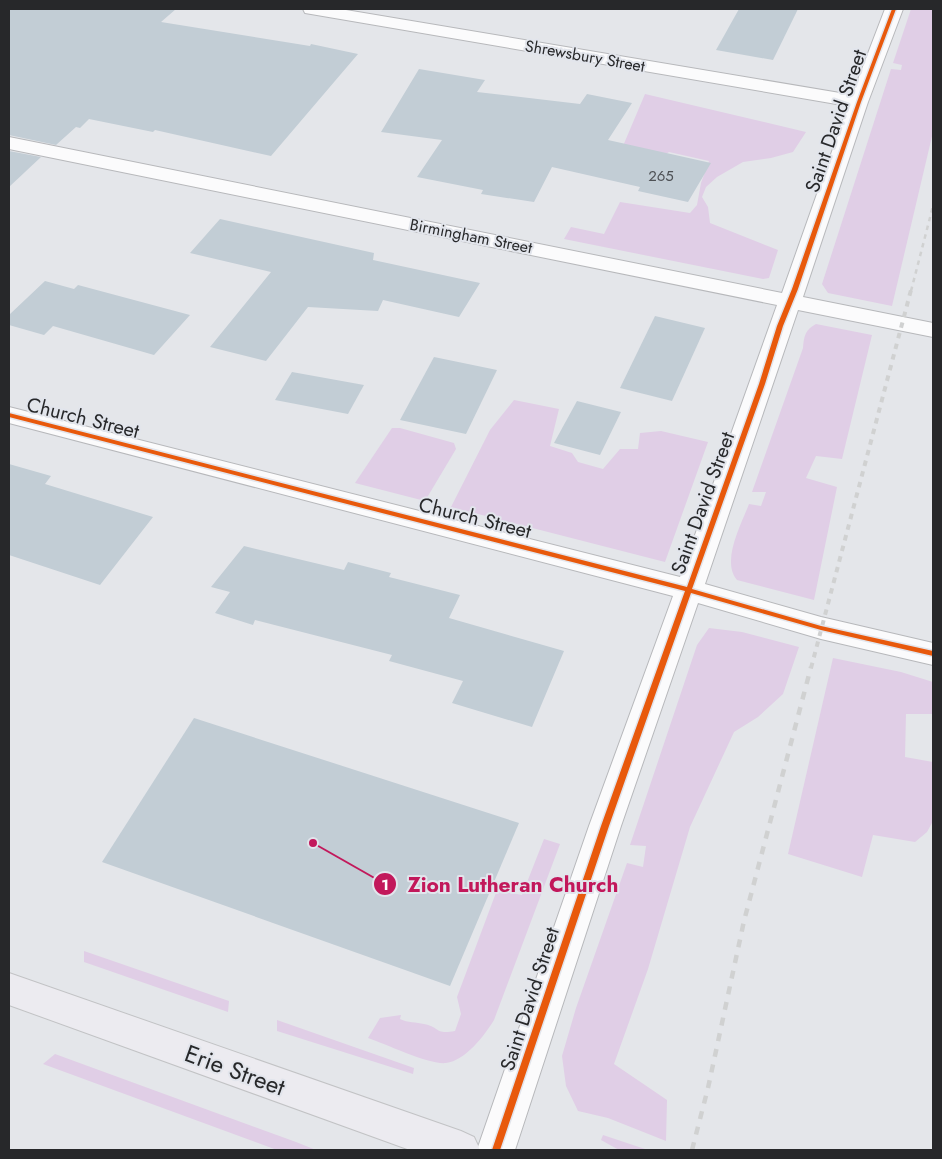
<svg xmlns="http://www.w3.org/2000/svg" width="942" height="1159" viewBox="0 0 942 1159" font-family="Jost,sans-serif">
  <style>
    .green { fill: #e0cee6 }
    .building { fill: #c2cdd5 }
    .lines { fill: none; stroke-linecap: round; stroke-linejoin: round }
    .street-casing { stroke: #b7b8bb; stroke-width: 2 }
    .primary-casing { stroke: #c2c3c5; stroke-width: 2 }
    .street { fill: #fbfbfc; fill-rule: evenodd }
    .primary { fill: #ecebf0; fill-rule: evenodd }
    .rail-far2 { stroke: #d0d1d1; stroke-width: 2.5; stroke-dasharray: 4.5 4.5; stroke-linecap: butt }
    .rail-far1 { stroke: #d0d1d1; stroke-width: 4; stroke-dasharray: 5.5 5.5; stroke-linecap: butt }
    .rail { stroke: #d0d1d1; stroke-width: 4.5; stroke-dasharray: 8 8; stroke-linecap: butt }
    .cycleway-casing { stroke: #e2e5ec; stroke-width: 3 }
    .cycleway { fill: #e8590c; fill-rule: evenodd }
    .labels { text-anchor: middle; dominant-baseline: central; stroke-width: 4; stroke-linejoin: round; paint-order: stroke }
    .far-number-label { font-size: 15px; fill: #4e5155 }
    .far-street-label { font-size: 16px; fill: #27282a; stroke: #e2e5ec }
    .street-label { font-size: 20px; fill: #27282a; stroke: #e2e5ec }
    .near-street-label { font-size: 24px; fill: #27282a; stroke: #e2e5ec }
    .leader { fill: none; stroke: #c2185b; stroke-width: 2 }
    .callout-dot { fill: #c2185b; stroke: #e2e5ec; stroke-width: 2 }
    .mark-label { font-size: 15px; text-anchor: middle; font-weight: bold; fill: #fff }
    .callout-label { font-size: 21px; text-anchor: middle; font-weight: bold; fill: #c2185b; stroke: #e2e5ec; stroke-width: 4; stroke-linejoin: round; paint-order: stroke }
  </style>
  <rect width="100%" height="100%" fill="#e4e6ea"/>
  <g class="green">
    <polygon points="911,9 933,9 933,132 892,306 828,293 822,284 891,69 901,70 902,65 893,63"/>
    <polygon points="645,94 806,132 793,152 771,158 743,162 717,177 706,187 702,197 708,207 710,223 778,250 769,278 763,279 564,239 571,227 604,234 620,202 690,213 697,205 701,183 709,161 669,152 663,156 620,153"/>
    <path d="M 816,324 L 872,335 L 842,459 L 816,456 L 806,478 L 837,487 L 814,600 L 737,580 C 721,561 741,525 749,504 L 761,506 L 766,492 L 752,492 L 803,348 C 804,336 805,330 816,324 Z"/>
    <polygon points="514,400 559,409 550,446 572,453 578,462 603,469 620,449 638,449 640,433 661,431 708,442 665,562 451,507 490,430"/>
    <polygon points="392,428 400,428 454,443 456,449 425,501 355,483"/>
    <polygon points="709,628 742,632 799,647 783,694 758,717 734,732 690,827 648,969 614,1064 667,1100 666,1141 608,1118 578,1111 566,1086 562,1056 576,1008 627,863 643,867 646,846 630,845 697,645"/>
    <polygon points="833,658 901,672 933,682 933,714 906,714 905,757 933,762 933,821 927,832 915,842 873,835 862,877 788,854"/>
    <path d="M 544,839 L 560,844 L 494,1020 C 485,1035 465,1061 446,1063 C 429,1065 386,1044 368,1038 L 380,1018 L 401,1015 L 400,1019 C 408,1023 416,1022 424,1024 C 440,1027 435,1035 455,1031 L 461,1014 L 457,997 L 497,890 L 522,895 Z"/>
    <polygon points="84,951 229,1001 228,1012 84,962"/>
    <polygon points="277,1020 414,1068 413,1074 277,1031"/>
    <polygon points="55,1054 296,1142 316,1150 277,1150 43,1064"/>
    <polygon points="603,1135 648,1150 619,1150 601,1140"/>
  </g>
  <g class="building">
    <polygon points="9,9 176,9 161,22 310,46 311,44 358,54 271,156 155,130 153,132 89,119 80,128 76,127 56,145 9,135"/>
    <polygon points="739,9 798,9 773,60 716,50"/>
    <polygon points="419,69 485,80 477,92 580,104 587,94 632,103 608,140 711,163 688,202 638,191 640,187 552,167 534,202 481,194 483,190 417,177 442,140 381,132"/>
    <polygon points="9,151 41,157 9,187"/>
    <polygon points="220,219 374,253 373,260 480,283 459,317 383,300 378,311 308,307 266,361 210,347 271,272 190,253"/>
    <polygon points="45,281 74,289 78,285 190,315 154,355 53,326 44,335 9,325 9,315"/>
    <polygon points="655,316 705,328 672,401 620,388"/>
    <polygon points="434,357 497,370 466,434 400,420"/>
    <polygon points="292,372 364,385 348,414 275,400"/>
    <polygon points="577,401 621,412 600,455 554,443"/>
    <polygon points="9,464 51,476 45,484 153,517 100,585 9,555"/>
    <polygon points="244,546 344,570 348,562 391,573 389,577 460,595 449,618 564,651 532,727 452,703 463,681 389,661 392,655 255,620 253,625 215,613 230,592 211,587"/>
    <polygon points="194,718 519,823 450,986 102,862"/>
  </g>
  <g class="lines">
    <defs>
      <polygon id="street" points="303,9 340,9 852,95 885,9 903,9 868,102 803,297 933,323 933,337 798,310 705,584 821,617 933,643 933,665 821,639 698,603 621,826 515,1150 477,1150 589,826 673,596 9,423 9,407 680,577 777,305 9,149 9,137 782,293 848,106 311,14 305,13"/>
      <polygon id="primary" points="9,973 461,1131 474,1137 480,1150 410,1150 9,1005"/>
    </defs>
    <use href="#street" class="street-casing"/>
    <use href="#primary" class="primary-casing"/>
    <use href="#street" class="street"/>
    <use href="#primary" class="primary"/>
    <polyline class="rail-far2" points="911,291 933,206"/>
    <polyline class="rail-far1" points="811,668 911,290"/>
    <polyline class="rail" points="692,1150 708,1088 744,921 811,667"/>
    <defs>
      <polygon id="cycleway" points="892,9 896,9 861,102 798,289 783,326 765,384 692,589 821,626 933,651 933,656 821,630 691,593 609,826 500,1150 492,1150 601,826 685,591 9,417 9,413 687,587 759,384 777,326 792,289 857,102"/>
    </defs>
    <use href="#cycleway" class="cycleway-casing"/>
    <use href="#cycleway" class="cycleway"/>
  </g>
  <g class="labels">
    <g class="far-number-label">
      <text x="661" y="176">265</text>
    </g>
    <g class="far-street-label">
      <text transform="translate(585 56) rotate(10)">Shrewsbury Street</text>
      <text transform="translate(471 236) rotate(11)">Birmingham Street</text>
    </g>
    <g class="street-label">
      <text transform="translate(836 121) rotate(-71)">Saint David Street</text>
      <text transform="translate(83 418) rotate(14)">Church Street</text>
      <text transform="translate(703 503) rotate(-70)">Saint David Street</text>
      <text transform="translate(475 518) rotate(14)">Church Street</text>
      <text transform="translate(530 999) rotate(-72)">Saint David Street</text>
    </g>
    <g class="near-street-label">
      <text transform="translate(235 1070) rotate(20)">Erie Street</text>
    </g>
  </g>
  <path class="leader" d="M313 843L385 884"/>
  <g class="callout-dot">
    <circle cx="313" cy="843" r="5"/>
    <circle cx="385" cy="884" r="12"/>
  </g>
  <g class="mark-label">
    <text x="385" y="890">1</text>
  </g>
  <g class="callout-label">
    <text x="513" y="892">Zion Lutheran Church</text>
  </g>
  <rect width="942" height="1159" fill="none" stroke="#27282a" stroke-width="20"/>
</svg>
